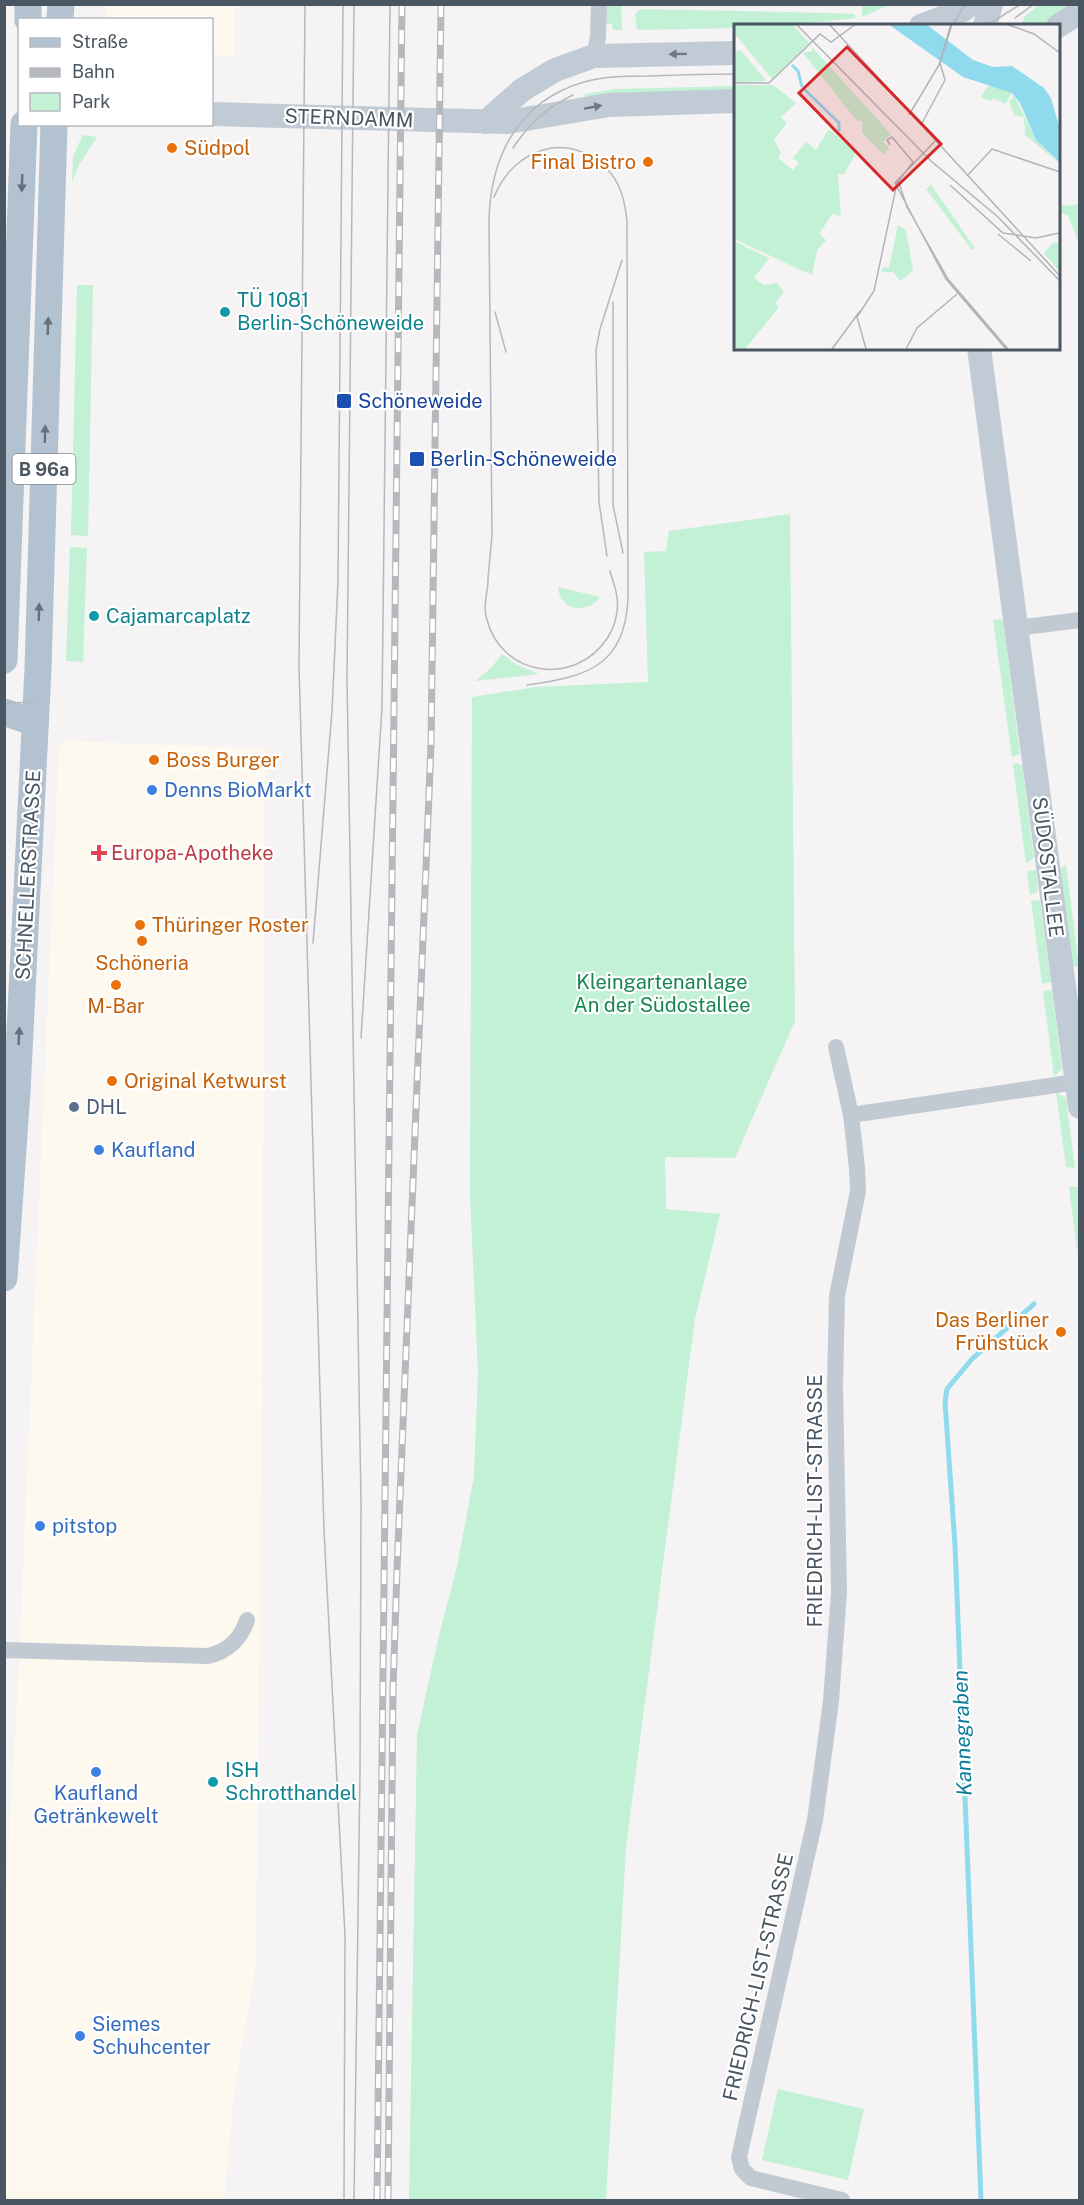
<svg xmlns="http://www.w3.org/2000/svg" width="1084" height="2205" viewBox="0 0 1084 2205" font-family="'Public Sans',sans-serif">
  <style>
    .commercial { fill: #fdf9ef }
    .green { fill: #c3f1d5 }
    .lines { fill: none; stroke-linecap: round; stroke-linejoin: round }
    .stream { stroke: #90daee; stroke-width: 5 }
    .street { stroke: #c1cad2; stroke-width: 16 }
    .secondary { stroke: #c1cbd6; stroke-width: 24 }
    .primary { stroke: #b3c2d1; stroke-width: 27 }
    .tram { stroke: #b5b8bd; stroke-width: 1.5 }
    .rail-casing { stroke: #b5b8bd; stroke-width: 7 }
    .rail { stroke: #fff; stroke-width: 4.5; stroke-dasharray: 14; stroke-linecap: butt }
    .oneway { fill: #6e7984 }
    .oneway2 { fill: #64717d }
    .food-dot { fill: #e8710a; stroke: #fff; stroke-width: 2 }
    .culture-dot { fill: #0f9aa8; stroke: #fff; stroke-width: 2 }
    .transit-dot { fill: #1a4fb4; stroke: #fff; stroke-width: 2 }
    .shop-dot { fill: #3f7fe0; stroke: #fff; stroke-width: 2 }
    .health-dot { fill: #e0444e; stroke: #fff; stroke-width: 2 }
    .service-dot { fill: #5c6f8a; stroke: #fff; stroke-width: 2 }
    .labels { text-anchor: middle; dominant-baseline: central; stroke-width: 4.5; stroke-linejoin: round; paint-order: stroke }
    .shield { fill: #fff; stroke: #808990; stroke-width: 1.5 }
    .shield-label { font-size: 18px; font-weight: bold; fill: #4a5661 }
    .street-label { font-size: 20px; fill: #4a5661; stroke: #fff }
    .food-label { font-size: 20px; fill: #c56008; stroke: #fff; text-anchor: start }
    .culture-label { font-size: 20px; fill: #0d838f; stroke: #fff; text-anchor: start }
    .transit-label { font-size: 20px; fill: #164399; stroke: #fff; text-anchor: start }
    .shop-label { font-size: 20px; fill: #366cbe; stroke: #fff; text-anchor: start }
    .health-label { font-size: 20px; fill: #be3a42; stroke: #fff; text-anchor: start }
    .park-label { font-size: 20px; fill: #17864f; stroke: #fff }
    .service-label { font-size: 20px; fill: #4e5e75; stroke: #fff; text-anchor: start }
    .water-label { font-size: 21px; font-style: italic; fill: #0c7c9b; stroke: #fff }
    .inset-river { fill: none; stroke: #90daee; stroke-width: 3 }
    .inset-road { fill: none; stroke: #b1b4b9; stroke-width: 1.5 }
    .view { fill: #d62828; fill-opacity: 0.15; stroke: #d62828; stroke-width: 3 }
    .inset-edge { fill: none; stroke: #4a5661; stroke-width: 3 }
  </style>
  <rect width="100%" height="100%" fill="#f5f3f3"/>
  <g class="commercial">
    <polygon points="107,5 235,5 235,56 212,55 212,20 108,19 107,18"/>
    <polygon points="67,741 265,748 262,1398 256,1964 235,2086 224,2200 5,2200 5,1904 17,1702 59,746"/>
  </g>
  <g class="green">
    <polygon points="607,5 621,5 622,30 613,30 612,24 605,23"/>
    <polygon points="862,5 862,4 889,5 862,17"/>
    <polygon points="1039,5 1079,5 1049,25 1022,26 1024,17"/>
    <polygon points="640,9 830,13 854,14 856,18 786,25 736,26 736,28 639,30 637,29 635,14"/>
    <polygon points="736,86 736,93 585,101 585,94 615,89"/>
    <polygon points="83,135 97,137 79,165 72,182 73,156"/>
    <polygon points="1058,203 1065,206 1079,204 1079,244 1068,215 1059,212"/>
    <polygon points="77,285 93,285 88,536 71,535"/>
    <polygon points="790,514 795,1021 735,1158 665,1157 666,1209 720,1214 695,1319 626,1847 606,2200 409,2200 417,1735 439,1635 457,1567 474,1476 478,1372 470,1195 472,697 536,687 648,682 644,552 666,551 669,531"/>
    <polygon points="70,547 87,548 83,662 66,661"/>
    <path d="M 558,587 L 600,597 C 586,615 560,611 558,587 Z"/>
    <polygon points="1003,619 1020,754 1012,757 993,620"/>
    <polygon points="502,654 517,665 539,674 475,681 491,668"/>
    <polygon points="1018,763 1022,766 1034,858 1026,863 1013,764"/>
    <polygon points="1066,865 1079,967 1072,966 1060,869"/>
    <polygon points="1036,870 1038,891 1030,895 1027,871"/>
    <polygon points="1040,900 1051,982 1042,984 1031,901"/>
    <polygon points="1052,990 1062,1069 1054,1077 1043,991"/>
    <polygon points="1056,1092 1066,1098 1075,1168 1066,1167"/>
    <polygon points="1069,1187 1078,1187 1080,1248 1077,1250"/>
    <polygon points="778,2089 864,2109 848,2180 762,2160"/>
  </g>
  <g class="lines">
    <polyline class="stream" points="981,2200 955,1545 945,1402 947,1389 972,1359 1034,1304"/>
    <g class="street">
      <polyline points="594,56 598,37 599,4"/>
      <polyline points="1016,628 1080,620"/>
      <polyline points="836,1047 851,1115"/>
      <path d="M 4,1650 L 208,1656 C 227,1652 241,1639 247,1620"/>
      <polyline points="842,2200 751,2178 742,2169 739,2157 815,1820 831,1701 839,1592 835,1386 837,1296 858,1191 857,1168 851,1115 1076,1082"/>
    </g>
    <g class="secondary">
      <polyline points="921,26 963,10 971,4"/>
      <polyline points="985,26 991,4"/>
      <polyline points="1058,26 1080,12"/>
      <polyline points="212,114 508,122 609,105 736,101"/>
      <polyline points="486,122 522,90 555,70 594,56 736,53"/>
      <polyline points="979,348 1080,1107"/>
    </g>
    <g class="primary">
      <polyline points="28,20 28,4"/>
      <polyline points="60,20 61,4"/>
      <polyline points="4,660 24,124"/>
      <polyline points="4,712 35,723"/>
      <polyline points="4,1278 17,1091 38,669 54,124"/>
    </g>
    <g class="tram">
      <polyline points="305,4 299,667 324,1530 345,1936 344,2200"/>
      <polyline points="1015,18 1034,4"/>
      <polyline points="952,26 965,4"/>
      <polyline points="986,26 1021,4"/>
      <path d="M 513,148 C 529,124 546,108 573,95"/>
      <path d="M 494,197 C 513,149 568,129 607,169 C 621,183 625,202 627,221 L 628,599 C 625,667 585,677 527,685"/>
      <polyline points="613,302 613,505 623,553"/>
      <polyline points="495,312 506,352"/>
      <polyline points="607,556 599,502 596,350 600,329 622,260"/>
      <path d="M 610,571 C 612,579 616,588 617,597 C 619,610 615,626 608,637 C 576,688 499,677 486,616 C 483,603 488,592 488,580 C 488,575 491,549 492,535 L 489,222 C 490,157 518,101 584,82 C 605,76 628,76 649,76 C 678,75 707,74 736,74"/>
      <polyline points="4,703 36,702"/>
      <polyline points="313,943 332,711 338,581 343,4"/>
      <polyline points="361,1038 382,707 390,4"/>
      <polyline points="354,2200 360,1773 361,1503 347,679 354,4"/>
    </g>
    <defs>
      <g id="rail">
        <polyline points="377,2200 402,4"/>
        <polyline points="388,2200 393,1689 397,1570 431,745 441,4"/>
      </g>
    </defs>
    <use href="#rail" class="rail-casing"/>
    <use href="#rail" class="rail"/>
  </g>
  <defs><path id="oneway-solid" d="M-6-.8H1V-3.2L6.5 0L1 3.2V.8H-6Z" transform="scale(1.5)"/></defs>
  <g class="oneway">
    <use href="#oneway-solid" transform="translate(678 54) rotate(179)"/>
    <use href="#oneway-solid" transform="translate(593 107) rotate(-10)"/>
  </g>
  <g class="oneway2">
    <use href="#oneway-solid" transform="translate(22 183) rotate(92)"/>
    <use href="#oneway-solid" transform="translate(48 326) rotate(-88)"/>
    <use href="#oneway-solid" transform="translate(45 434) rotate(-89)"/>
    <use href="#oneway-solid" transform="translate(39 612) rotate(-88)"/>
    <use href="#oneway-solid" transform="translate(19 1036) rotate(-87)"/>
  </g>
  <g class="food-dot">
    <circle cx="172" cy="148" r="6"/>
    <circle cx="648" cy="162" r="6"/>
    <circle cx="154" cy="760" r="6"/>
    <circle cx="140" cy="925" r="6"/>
    <circle cx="142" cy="941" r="6"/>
    <circle cx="116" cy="985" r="6"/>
    <circle cx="112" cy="1081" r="6"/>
    <circle cx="1061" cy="1332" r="6"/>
  </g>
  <g class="culture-dot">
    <circle cx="225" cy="312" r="6"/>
    <circle cx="94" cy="616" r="6"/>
    <circle cx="213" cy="1782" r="6"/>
  </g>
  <g class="transit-dot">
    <rect x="336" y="393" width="16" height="16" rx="3"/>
    <rect x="409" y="451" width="16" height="16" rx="3"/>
  </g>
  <g class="shop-dot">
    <circle cx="152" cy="790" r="6"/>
    <circle cx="99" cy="1150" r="6"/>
    <circle cx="40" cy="1526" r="6"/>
    <circle cx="96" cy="1772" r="6"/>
    <circle cx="80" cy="2036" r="6"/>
  </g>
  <path class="health-dot" d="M96 844h6v6h6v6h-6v6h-6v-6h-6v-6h6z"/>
  <circle class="service-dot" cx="74" cy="1107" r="6"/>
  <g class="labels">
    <rect class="shield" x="12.5" y="454" width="63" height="30" rx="4.5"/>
    <g class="shield-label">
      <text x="44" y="469">B 96a</text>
    </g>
    <g class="street-label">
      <text transform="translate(349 118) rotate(2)">STERNDAMM</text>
      <text transform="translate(1048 867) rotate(83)">SÜDOSTALLEE</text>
      <text transform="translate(28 875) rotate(-87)">SCHNELLERSTRASSE</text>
      <text transform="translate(815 1501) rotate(-90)">FRIEDRICH-LIST-STRASSE</text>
      <text transform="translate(758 1977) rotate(-77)">FRIEDRICH-LIST-STRASSE</text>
    </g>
    <g class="food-label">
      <text x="184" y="148">Südpol</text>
      <text x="636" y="162" text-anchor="end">Final Bistro</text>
      <text x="166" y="760">Boss Burger</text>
      <text x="152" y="925">Thüringer Roster</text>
      <text x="142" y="963" text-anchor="middle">Schöneria</text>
      <text x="116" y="1006" text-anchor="middle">M-Bar</text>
      <text x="124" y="1081">Original Ketwurst</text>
      <text x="1049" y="1320" text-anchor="end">Das Berliner<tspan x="1049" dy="23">Frühstück</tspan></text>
    </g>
    <g class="culture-label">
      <text x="237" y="300">TÜ 1081<tspan x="237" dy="23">Berlin-Schöneweide</tspan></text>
      <text x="106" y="616">Cajamarcaplatz</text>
      <text x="225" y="1770">ISH<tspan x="225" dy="23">Schrotthandel</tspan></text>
    </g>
    <g class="transit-label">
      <text x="358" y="401">Schöneweide</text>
      <text x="430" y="459">Berlin-Schöneweide</text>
    </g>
    <g class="shop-label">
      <text x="164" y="790">Denns BioMarkt</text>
      <text x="111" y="1150">Kaufland</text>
      <text x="52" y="1526">pitstop</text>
      <text x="96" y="1793" text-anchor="middle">Kaufland<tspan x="96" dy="23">Getränkewelt</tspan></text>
      <text x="92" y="2024">Siemes<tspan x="92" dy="23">Schuhcenter</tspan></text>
    </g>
    <g class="health-label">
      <text x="111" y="853">Europa-Apotheke</text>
    </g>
    <g class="park-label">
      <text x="662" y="982">Kleingartenanlage<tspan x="662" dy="23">An der Südostallee</tspan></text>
    </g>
    <g class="service-label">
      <text x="86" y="1107">DHL</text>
    </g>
    <g class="water-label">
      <text transform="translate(962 1733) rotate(-92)">Kannegraben</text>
    </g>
  </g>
  <g transform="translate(734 24)">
    <rect width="326" height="326" fill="#f5f3f3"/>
    <path d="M 0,0 L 58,0 L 75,19 L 38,55 L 0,9 ZM 77,22 L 157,110 L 149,118 L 155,123 L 150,131 L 128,109 L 128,97 L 123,97 L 69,29 L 79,27 ZM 7,26 L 32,57 L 0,59 L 0,28 ZM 0,61 L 39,61 L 62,79 L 47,93 L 53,99 L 40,116 L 47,129 L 44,134 L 59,146 L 65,139 L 59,134 L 72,118 L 82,126 L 95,105 L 122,129 L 110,150 L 104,150 L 107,193 L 99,189 L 85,210 L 92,216 L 83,227 L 78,251 L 0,215 ZM 254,62 L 268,63 L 278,69 L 271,80 L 259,74 L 257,77 L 247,73 ZM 280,71 L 302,116 L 325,139 L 291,111 L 290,93 L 281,92 L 275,78 ZM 197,161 L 241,224 L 238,226 L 192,165 ZM 164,201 L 172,206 L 179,247 L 166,257 L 159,248 L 148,248 L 149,243 L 155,244 ZM 0,217 L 35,234 L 20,254 L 29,261 L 43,259 L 50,268 L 41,279 L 45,283 L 11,325 L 0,325 ZM 319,219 L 325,219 L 325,247 L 310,229 Z" fill="#c3f1d5"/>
    <path d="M 154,0 L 192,0 L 239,36 L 259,43 L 278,42 L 310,64 L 317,74 L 325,102 L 325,138 L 302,116 L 286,79 L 278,69 L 229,53 Z" fill="#90daee"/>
    <path class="inset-river" d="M 58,41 L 64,47 L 68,63M 69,64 L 105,99 L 105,107"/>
    <path class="inset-road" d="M 62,0 L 197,137 L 264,193 L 326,257M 95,0 L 326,252M 272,0 L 300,10 L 326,29M 0,59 L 35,59 L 86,10 L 97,18 L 122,0M 175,91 L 205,41 L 217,0M 187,101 L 211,56 L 206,39 L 218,0M 201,117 L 161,159 L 212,255 L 272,325M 233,152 L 258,125 L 326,148M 164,156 L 173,183 L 214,255 L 274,325M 216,161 L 269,209 L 302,214 L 325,209M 264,210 L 297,237M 98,325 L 126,287M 132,325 L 123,293 L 140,267 L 163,159 L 179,138 L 158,113 L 153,116 L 156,121M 172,325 L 183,304 L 223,270"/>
    <path class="view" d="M 113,23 L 207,120 L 159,166 L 65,69 Z"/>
    <rect width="326" height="326" class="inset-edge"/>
  </g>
  <rect width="1084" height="2205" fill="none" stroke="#4a5661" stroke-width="12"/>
  <rect x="18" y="18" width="195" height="108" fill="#ffffff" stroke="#b7bbc0" stroke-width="1.5"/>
  <rect x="30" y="38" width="30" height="9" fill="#b3c2d1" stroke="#b7bbc0" stroke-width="1.5"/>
  <text x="72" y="48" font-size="18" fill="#4a5661">Straße</text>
  <rect x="30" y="68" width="30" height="9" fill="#b5b8bd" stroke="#b7bbc0" stroke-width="1.5"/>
  <text x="72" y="78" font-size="18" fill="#4a5661">Bahn</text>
  <rect x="30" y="93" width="30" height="18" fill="#c3f1d5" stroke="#b7bbc0" stroke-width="1.5"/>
  <text x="72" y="108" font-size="18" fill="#4a5661">Park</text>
</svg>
